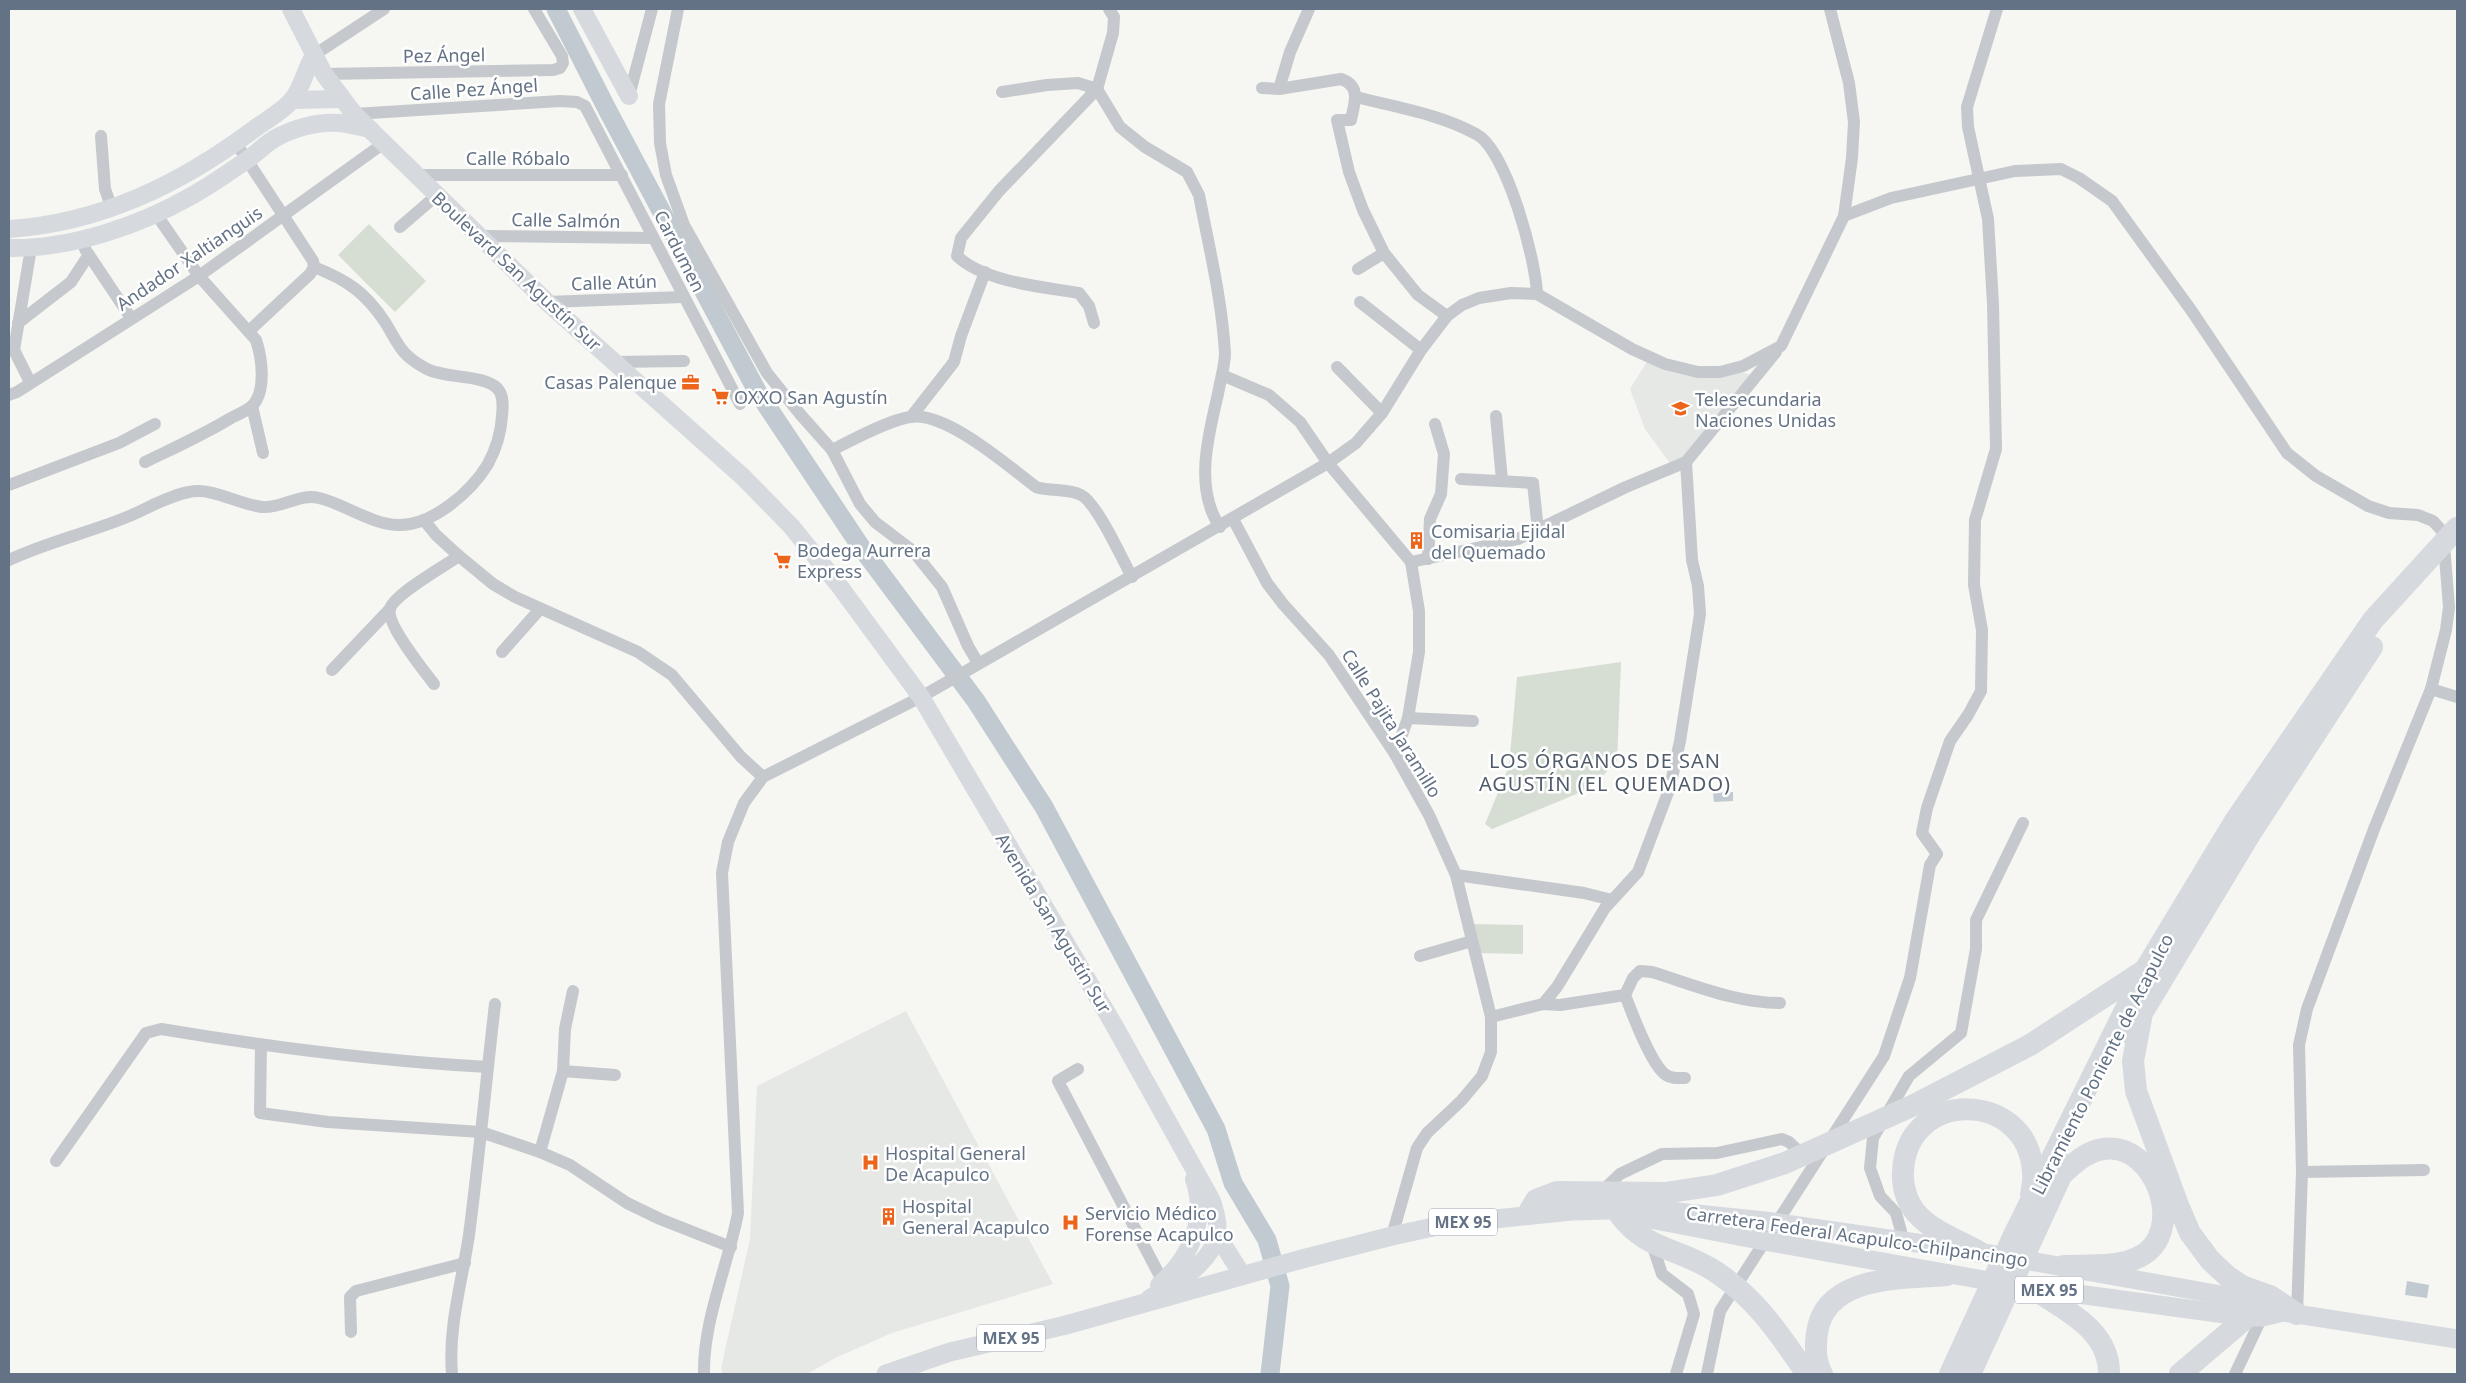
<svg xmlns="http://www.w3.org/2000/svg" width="2466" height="1383" viewBox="0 0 2466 1383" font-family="'Noto Sans',sans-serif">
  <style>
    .built { fill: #e6e8e6 }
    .green { fill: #d6ded3 }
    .water { fill: #c1cad0 }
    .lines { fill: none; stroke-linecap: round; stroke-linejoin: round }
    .river { stroke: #c1cad0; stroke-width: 19 }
    .street { stroke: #c5c8cc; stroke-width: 12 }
    .secondary { stroke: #d6dadf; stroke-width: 18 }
    .primary { stroke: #d6dadf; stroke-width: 19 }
    .highway { stroke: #d6dadf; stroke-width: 22 }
    .labels { text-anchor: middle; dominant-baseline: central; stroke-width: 5; stroke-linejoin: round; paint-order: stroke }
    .shield { fill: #fff; stroke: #929caa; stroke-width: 1 }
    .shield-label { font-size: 16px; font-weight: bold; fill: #637285 }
    .street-label { font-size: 18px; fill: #637285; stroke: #fff }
    .poi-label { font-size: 18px; fill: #637285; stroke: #fff; text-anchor: start }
    .quarter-label { font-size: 20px; letter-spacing: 1px; fill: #515c6a; stroke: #fff }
  </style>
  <rect width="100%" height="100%" fill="#f6f6f2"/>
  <g class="built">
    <polygon points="1648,360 1737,371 1752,375 1684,459 1670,463 1645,429 1630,389"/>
    <polygon points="906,1011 1053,1284 892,1333 835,1358 807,1374 723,1374 721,1368 750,1239 757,1086"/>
  </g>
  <g class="green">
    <polygon points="369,224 426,281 395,312 338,255"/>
    <polygon points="1621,662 1617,761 1591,788 1492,829 1485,824 1509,766 1517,677"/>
    <polygon points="1471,924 1523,925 1523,954 1475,953"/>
  </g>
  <g class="water">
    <polygon points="1733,792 1733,801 1714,802 1713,793"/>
    <polygon points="2407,1281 2429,1285 2427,1298 2405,1295"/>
  </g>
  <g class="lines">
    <polyline class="river" points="556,9 608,111 757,391 861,547 976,701 1044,807 1216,1129 1233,1183 1267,1240 1280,1286 1270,1374"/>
    <g class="street">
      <polyline points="678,9 659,104 660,143 666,175 684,225 767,373 800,414 832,450 860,504 875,522 913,551 942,587 968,646 978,663"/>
      <polyline points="314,55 384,9"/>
      <polyline points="324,74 553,70 560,68 563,63 562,56 534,9"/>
      <path d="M 1262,88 L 1279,89 L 1341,79 C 1362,86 1354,104 1351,120 L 1337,120 L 1349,172 L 1363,210 L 1384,253 L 1418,295 L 1447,316"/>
      <polyline points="1279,89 1290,52 1309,9"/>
      <path d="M 1002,92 L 1047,85 L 1078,83 L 1097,89 L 1120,127 L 1145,147 L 1187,172 L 1199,195 C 1209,247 1222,300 1225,353 C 1225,366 1220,381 1218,394 C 1208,436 1194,489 1220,527"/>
      <polyline points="629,96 652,9"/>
      <path d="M 1356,97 C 1395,107 1440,114 1476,134 C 1507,150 1536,261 1537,294"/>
      <polyline points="354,114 560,101 577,102 585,106 740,404"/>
      <polyline points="101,136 105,189 112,209"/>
      <polyline points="236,143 313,261 314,267 310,274 249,331"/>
      <polyline points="415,175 622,175"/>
      <polyline points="1844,216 1891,198 2015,171 2061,169 2079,178 2112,201 2191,310 2287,453 2316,476 2368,506 2389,513 2418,515 2433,521 2443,532 2449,607 2446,630 2431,689 2374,829 2307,1009 2299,1045 2302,1172 2297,1314"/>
      <polyline points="400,227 436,196"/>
      <polyline points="478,236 653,238"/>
      <polyline points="85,249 131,318"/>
      <polyline points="1358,269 1384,253"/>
      <polyline points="547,302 683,297"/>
      <polyline points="1360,302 1421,350"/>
      <polyline points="18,323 71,282 88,256"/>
      <path d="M 1094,323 L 1089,306 L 1079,293 C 1043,287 984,282 957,256 L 961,238 L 999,191 L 1097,89 L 1113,33 L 1114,17 L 1109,9"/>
      <polyline points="613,362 684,361"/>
      <polyline points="1337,367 1382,413"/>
      <polyline points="1222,375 1269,395 1300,422 1328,463 1411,562 1419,611 1419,652 1408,718 1395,754"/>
      <polyline points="30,382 14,350 31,248"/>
      <polyline points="9,395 17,392 199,276 384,143"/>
      <polyline points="252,406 263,453"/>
      <polyline points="1496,416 1502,480"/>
      <polyline points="911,417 954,362 961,336 985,272"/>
      <path d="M 832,450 C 852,440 889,420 910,417 C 946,411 1008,466 1036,487 C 1051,492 1067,488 1081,495 C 1097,503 1122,559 1132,577"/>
      <path d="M 145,462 C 174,448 203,435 231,418 C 237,415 246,411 251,407 C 267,392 262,358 256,340 L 199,276 L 156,214"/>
      <polyline points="1461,479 1533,483 1538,530"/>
      <polyline points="9,485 119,443 155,424"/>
      <polyline points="1233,519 1267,583 1283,604 1329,655 1395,754 1429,815 1456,875 1491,1017 1491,1052 1482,1076 1461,1101 1427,1133 1417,1148 1392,1236"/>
      <polyline points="424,520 436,535 459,556 493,584 515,597 638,652 672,675 741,757 763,777"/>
      <polyline points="1428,559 1430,519 1441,494 1444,454 1435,424"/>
      <path d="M 9,560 C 47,542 88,533 127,517 C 147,509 167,496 189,492 C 213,487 237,504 262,507 C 281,509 299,493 319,498 C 345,504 370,524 398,525 C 432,526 471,492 488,464 C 496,449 501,433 502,416 C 503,407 504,395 497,388 C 482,374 444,379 425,368 C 400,354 399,345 385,322 C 365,292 347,280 314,267"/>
      <polyline points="1411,562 1518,539 1626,487 1686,462"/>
      <polyline points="502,652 540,609"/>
      <polyline points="332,670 390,609"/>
      <path d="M 434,684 C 424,671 386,624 390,609 C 393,595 446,565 459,556"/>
      <polyline points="2431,689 2457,697"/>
      <polyline points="1408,718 1473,721"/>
      <polyline points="1456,875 1584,893 1612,900"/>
      <polyline points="1420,956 1472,941"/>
      <polyline points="1543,1004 1557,987 1605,908 1638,872 1670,787 1680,741 1700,614 1698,586 1692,560 1686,462 1776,352"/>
      <polyline points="1491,1017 1543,1004 1560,1005 1625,995"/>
      <polyline points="261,1046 260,1113 328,1122 481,1132 540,1152 570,1165 627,1203 660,1219 731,1247"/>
      <polyline points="1078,1069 1058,1081 1163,1282"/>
      <polyline points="563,1071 615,1075"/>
      <path d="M 1685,1078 C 1678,1078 1672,1079 1666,1075 C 1651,1065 1632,1013 1625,995 L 1633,978 L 1640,971 L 1652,972 C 1694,985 1736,1003 1780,1003"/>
      <polyline points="540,1152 563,1071 565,1029 573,991"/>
      <path d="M 56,1161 L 146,1033 L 161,1029 C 269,1047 378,1061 488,1067"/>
      <polyline points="2302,1172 2424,1170"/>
      <polyline points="1601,1192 1620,1174 1662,1154 1717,1153 1782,1139 1789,1142 1806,1158"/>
      <polyline points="1902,1241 1901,1231 1896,1213 1880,1196 1870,1168 1873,1138 1909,1076 1961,1033 1976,949 1976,920 2023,823"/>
      <polyline points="1652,1244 1662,1274 1688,1294 1694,1314 1676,1374"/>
      <polyline points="351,1332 350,1297 356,1291 465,1263"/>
      <path d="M 452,1374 C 448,1327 462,1282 469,1235 C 479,1158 486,1081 495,1004"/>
      <path d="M 704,1374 C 703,1320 728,1266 738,1213 L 722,873 L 728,842 L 744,803 L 763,777 L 921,697 L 1328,463 L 1356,443 L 1382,413 L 1421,350 L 1447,316 L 1462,305 L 1479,298 L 1511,293 L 1537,294 L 1632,349 L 1665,364 L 1698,372 L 1720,372 L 1743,366 L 1781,346 L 1844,216 L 1852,158 L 1854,122 L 1849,83 L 1830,9"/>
      <polyline points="1707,1374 1720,1311 1884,1056 1910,978 1930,865 1937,854 1922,833 1927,808 1950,741 1968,715 1981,691 1982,630 1974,585 1975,520 1996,449 1993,304 1988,219 1968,127 1967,107 1997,9"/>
      <polyline points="2235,1374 2262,1317"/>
    </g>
    <g class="secondary">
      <path d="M 291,9 L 324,74 L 354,114 L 547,302 L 743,477 L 791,526 L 838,584 L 921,697 L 1114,1025 L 1212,1201 C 1215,1211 1219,1224 1217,1235 C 1211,1264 1174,1285 1150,1298"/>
      <polyline points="582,9 629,96"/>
      <polyline points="293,100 341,99"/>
      <path d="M 9,229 C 101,223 180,184 253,130 C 265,121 283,111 292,100 C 302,88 306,68 314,55"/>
      <path d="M 9,248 C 71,249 139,226 193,195 C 211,185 228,173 244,162 C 255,155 264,145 274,139 C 293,128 319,121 340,123 C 350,124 360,127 370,129"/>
      <polyline points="1217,1235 1243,1276"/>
      <path d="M 1159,1285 C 1190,1258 1208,1220 1194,1179"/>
    </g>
    <g class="primary">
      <polyline points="1645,1218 1759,1240 2006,1284"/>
      <polyline points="2034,1288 2247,1317 2262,1317 2284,1312"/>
      <polyline points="886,1374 950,1352 1066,1325 1302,1259 1392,1236 1447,1224 1572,1211 1648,1209 1765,1221 1979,1252 2266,1303 2284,1312 2457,1339"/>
    </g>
    <g class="highway">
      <polyline points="2141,1019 2133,1061 2136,1091 2178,1205 2190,1233 2210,1260 2227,1276 2242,1286 2270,1296 2297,1314"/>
      <polyline points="2130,1033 2250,834 2372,647"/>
      <path d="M 2062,1174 C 2074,1164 2087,1151 2103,1149 C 2156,1141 2188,1233 2139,1257 C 2118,1268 2087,1265 2064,1266"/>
      <path d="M 1617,1211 C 1647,1253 1677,1246 1716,1272 C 1758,1300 1779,1334 1807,1374"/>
      <polyline points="1528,1214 1536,1200 1557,1192 1665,1193 1717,1185 1785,1163 1914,1105 2030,1045 2145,970"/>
      <path d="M 1979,1252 C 1960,1241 1936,1233 1920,1217 C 1908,1206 1902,1188 1903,1172 C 1906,1088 2028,1089 2033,1172 C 2034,1180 2032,1188 2031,1195"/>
      <path d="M 2032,1288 C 2064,1309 2110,1330 2109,1374"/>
      <path d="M 1822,1374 C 1815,1362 1815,1347 1817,1333 C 1825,1274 1903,1279 1947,1275"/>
      <polyline points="1950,1374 2014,1235 2145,970 2235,821 2373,620 2457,528"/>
      <polyline points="1970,1374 2066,1165"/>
      <polyline points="2180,1374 2247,1317"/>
    </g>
  </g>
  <defs>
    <symbol id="office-bare" viewBox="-9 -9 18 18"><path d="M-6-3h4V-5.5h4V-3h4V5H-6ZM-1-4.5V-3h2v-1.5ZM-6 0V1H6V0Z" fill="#ed641b" stroke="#fff" stroke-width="2.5" paint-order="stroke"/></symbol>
    <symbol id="supermarket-bare" viewBox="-9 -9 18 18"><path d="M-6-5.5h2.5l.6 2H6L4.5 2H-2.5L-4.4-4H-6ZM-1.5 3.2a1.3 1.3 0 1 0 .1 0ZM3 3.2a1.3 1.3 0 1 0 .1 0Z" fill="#ed641b" stroke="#fff" stroke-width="2.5" paint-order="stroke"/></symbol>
    <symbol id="school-bare" viewBox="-9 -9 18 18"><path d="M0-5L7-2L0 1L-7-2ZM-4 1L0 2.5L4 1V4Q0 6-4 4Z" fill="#ed641b" stroke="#fff" stroke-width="2.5" paint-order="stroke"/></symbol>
    <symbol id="building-bare" viewBox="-9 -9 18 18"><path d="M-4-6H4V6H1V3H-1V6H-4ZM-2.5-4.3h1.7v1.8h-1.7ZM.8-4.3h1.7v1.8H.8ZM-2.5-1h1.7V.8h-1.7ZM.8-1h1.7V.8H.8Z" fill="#ed641b" stroke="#fff" stroke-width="2.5" paint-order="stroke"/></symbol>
    <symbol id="hospital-bare" viewBox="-9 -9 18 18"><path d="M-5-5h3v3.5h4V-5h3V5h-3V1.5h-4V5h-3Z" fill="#ed641b" stroke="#fff" stroke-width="2.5" paint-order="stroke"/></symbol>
  </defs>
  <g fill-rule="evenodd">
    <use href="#office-bare" x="678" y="370" width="25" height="25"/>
    <use href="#supermarket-bare" x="708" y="384" width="25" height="25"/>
    <use href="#school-bare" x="1668" y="396" width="25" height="25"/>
    <use href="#building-bare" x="1404" y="528" width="25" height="25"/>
    <use href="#supermarket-bare" x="770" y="548" width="25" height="25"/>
    <use href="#hospital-bare" x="858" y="1150" width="25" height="25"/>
    <use href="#building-bare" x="876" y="1204" width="25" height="25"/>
    <use href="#hospital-bare" x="1058" y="1210" width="25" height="25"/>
  </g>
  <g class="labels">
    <g class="shield">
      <rect x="1429" y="1208.5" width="68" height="27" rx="4"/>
      <rect x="2015" y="1276.5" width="68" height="27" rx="4"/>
      <rect x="977" y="1324.5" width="68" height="27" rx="4"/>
    </g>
    <g class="shield-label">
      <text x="1463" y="1222">MEX 95</text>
      <text x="2049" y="1290">MEX 95</text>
      <text x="1011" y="1338">MEX 95</text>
    </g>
    <g class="street-label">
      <text transform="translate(444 55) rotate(-1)">Pez Ángel</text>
      <text transform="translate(474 89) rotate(-4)">Calle Pez Ángel</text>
      <text x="518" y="158">Calle Róbalo</text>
      <text transform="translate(566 220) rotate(1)">Calle Salmón</text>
      <text transform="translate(680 251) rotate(63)">Cardumen</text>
      <text transform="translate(189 258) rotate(-34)">Andador Xaltianguis</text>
      <text transform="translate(517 271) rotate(43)">Boulevard San Agustín Sur</text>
      <text transform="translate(614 282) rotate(-2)">Calle Atún</text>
      <text transform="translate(1392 723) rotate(58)">Calle Pajita Jaramillo</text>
      <text transform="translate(1054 923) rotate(59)">Avenida San Agustín Sur</text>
      <text transform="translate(2102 1064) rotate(-63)">Libramiento Poniente de Acapulco</text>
      <text transform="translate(1857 1236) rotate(8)">Carretera Federal Acapulco-Chilpancingo</text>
    </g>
    <g class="poi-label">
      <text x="677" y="382" text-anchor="end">Casas Palenque</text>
      <text x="734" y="397">OXXO San Agustín</text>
      <text x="1695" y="399">Telesecundaria<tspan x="1695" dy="21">Naciones Unidas</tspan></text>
      <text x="1431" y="531">Comisaria Ejidal<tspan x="1431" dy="21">del Quemado</tspan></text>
      <text x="797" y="550">Bodega Aurrera<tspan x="797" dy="21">Express</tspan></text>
      <text x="885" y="1153">Hospital General<tspan x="885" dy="21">De Acapulco</tspan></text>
      <text x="902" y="1206">Hospital<tspan x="902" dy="21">General Acapulco</tspan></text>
      <text x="1085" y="1213">Servicio Médico<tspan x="1085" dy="21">Forense Acapulco</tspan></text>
    </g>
    <g class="quarter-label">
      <text x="1605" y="760">LOS ÓRGANOS DE SAN<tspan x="1605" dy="23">AGUSTÍN (EL QUEMADO)</tspan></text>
    </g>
  </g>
  <rect width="2466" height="1383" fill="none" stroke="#637285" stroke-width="20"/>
</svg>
